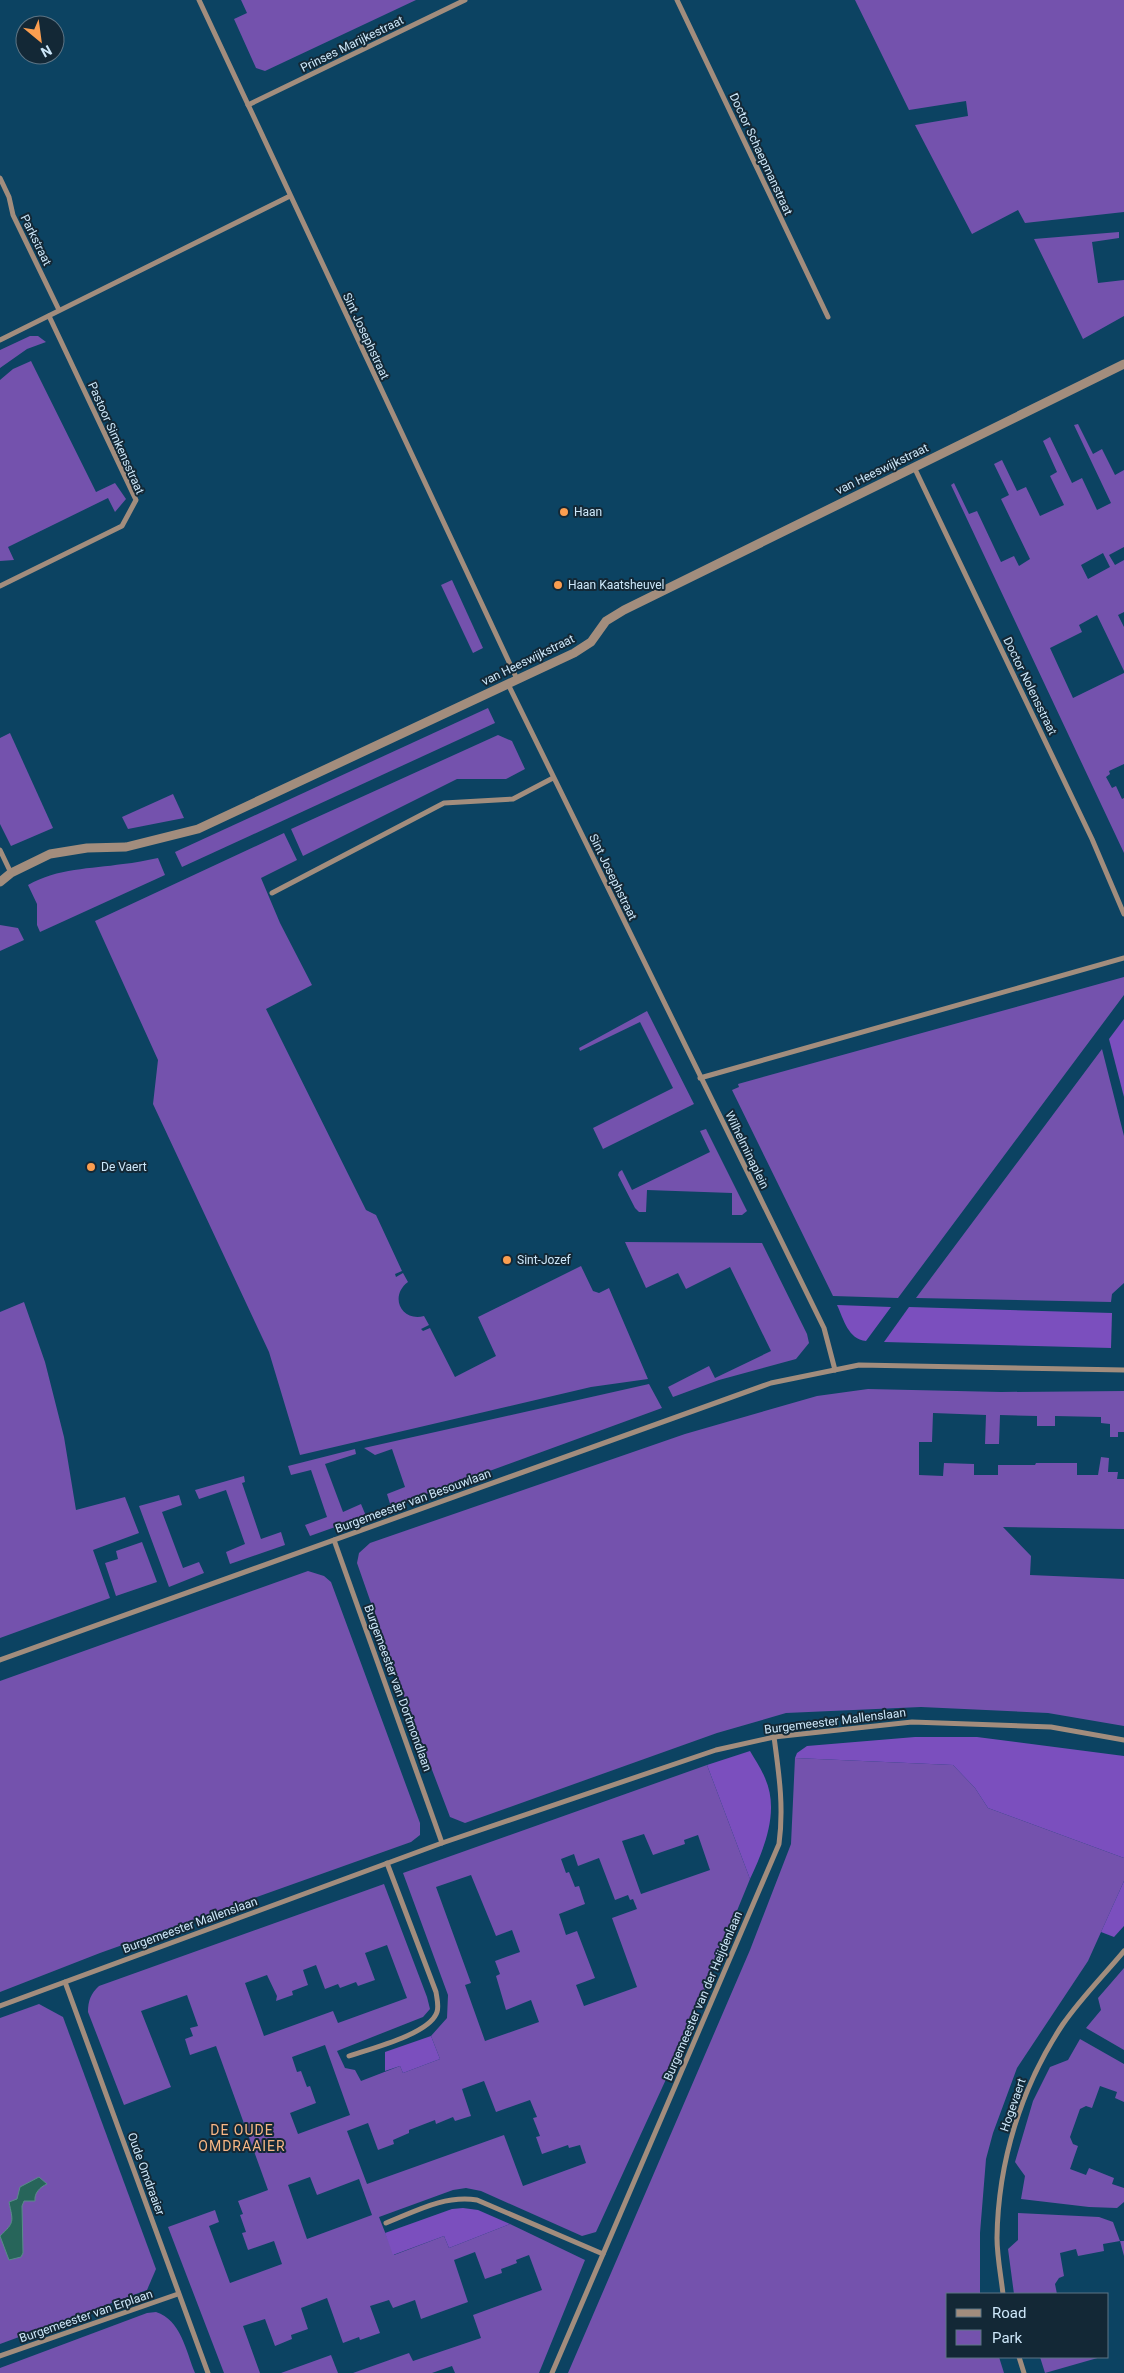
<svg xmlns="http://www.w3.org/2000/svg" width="1124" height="2373" viewBox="0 0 1124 2373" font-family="Roboto,sans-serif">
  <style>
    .green { fill: #7452ad; fill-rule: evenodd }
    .forest { fill: #7b4fbe }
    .water { fill: #27655a; stroke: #598c8a }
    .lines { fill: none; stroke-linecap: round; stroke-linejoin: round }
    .minor { stroke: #a28d7d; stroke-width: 5 }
    .tertiary { stroke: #a28d7d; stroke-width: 9 }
    .poi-dot { fill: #fb9e50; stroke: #132836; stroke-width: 2 }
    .labels { text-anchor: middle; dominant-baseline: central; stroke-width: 4; stroke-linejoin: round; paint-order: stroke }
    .street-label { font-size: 12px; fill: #cde7f9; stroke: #132836 }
    .poi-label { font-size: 12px; fill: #cde7f9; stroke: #132836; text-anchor: start }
    .neighbourhood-label { font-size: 14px; letter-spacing: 1px; fill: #f8b785; stroke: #132836 }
  </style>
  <rect width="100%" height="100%" fill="#0c4362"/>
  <g class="green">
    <polygon points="241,0 416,0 265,71 256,68 234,19 247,13"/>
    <polygon points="855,0 1124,0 1124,212 1025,223 1018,210 972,234 915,125 968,116 966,101 909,110"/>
    <polygon points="1119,232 1119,238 1092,242 1098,283 1124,280 1124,316 1083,339 1034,239"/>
    <polygon points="30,336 38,336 46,342 27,349 0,368 0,350"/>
    <polygon points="31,361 96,492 115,483 126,499 115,512 108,498 8,547 14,560 0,561 0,380 13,369"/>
    <path d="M 1078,424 L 1093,454 L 1102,449 L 1115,475 L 1124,470 L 1124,547 L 1109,555 L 1115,565 L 1124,560 L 1124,612 L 1118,615 L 1124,627 L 1124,671 L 1097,615 L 1079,625 L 1082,632 L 1050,648 L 1073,698 L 1124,673 L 1124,764 L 1109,771 L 1110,774 L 1106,777 L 1112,788 L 1116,786 L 1122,799 L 1124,798 L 1124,853 L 951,485 L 954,483 L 969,514 L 977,511 L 1001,562 L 1014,556 L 1019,566 L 1030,559 L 1001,499 L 1009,495 L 994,464 L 1002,460 L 1017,491 L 1026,487 L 1040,516 L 1064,505 L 1050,476 L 1057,472 L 1043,441 L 1050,437 L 1072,483 L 1082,478 L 1097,510 L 1111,503 L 1074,425 ZM 1103,553 L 1110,567 L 1088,579 L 1081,565 Z"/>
    <polygon points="452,580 483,648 473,653 441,585"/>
    <polygon points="488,708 495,723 182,867 175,852"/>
    <polygon points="10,733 53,828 11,846 0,824 0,738"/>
    <polygon points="498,735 512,741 525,769 506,779 457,779 303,856 291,829"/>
    <polygon points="173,794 184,818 128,829 122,817"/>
    <path d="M 284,833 L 297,860 L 261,878 L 280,923 L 312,985 L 266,1009 L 366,1210 L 376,1215 L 402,1271 L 395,1274 L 396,1277 L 403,1273 L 408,1282 C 389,1296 401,1322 424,1316 L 429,1325 L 421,1329 L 423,1331 L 430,1328 L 455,1377 L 496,1356 L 478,1317 L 581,1266 L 593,1291 L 599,1293 L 609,1288 L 648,1379 L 591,1387 L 300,1455 L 269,1352 L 153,1104 L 158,1060 L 95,921 Z"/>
    <path d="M 158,858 L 165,875 L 40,932 L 37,925 L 37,904 L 28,885 C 58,868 90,869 123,864 C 135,863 146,860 158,858 Z"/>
    <polygon points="0,925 18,928 24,940 0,951"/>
    <polygon points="1124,977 1124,995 898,1298 833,1296 732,1090 739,1087 738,1084"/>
    <polygon points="647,1011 694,1104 603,1149 593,1128 673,1088 640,1022 580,1051 579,1048"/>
    <polygon points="1102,1049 1124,1136 1124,1283 1112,1294 1111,1302 916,1298"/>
    <polygon points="706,1129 747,1211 742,1215 732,1215 732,1193 647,1190 646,1212 639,1212 635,1208 618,1175 619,1172 622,1170 632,1190 710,1152 700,1131"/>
    <polygon points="625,1242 762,1243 807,1334 809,1343 796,1359 719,1380 673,1397 668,1387 709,1366 715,1378 771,1351 730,1267 686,1289 678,1273 646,1288"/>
    <polygon points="24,1302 45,1362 64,1437 76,1510 125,1497 139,1533 93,1550 110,1598 0,1638 0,1312"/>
    <polygon points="649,1384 662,1408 391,1507 387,1494 405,1487 392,1449 375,1455 364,1448"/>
    <polygon points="868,1389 1001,1392 1124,1391 1124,1432 1118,1432 1118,1437 1110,1437 1110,1424 1101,1423 1101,1417 1055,1416 1055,1426 1037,1426 1037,1416 1000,1415 999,1444 985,1444 986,1415 933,1413 932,1442 919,1442 919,1475 943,1476 944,1463 974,1464 974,1475 998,1475 998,1465 1035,1465 1036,1463 1077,1463 1077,1475 1098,1475 1101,1457 1109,1458 1108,1472 1118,1472 1117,1479 1124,1479 1124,1529 1003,1527 1031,1556 1030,1575 1124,1579 1124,1726 1048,1713 921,1707 786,1713 717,1733 465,1823 450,1817 400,1686 357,1563 359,1553 370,1543 685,1434 817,1396"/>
    <polygon points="355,1449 356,1454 325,1464 343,1512 361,1504 366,1516 310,1536 305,1525 327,1517 311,1470 291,1475 288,1466"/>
    <polygon points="244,1476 245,1482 242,1483 261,1539 281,1532 285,1545 230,1564 226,1552 245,1544 226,1490 199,1499 195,1490"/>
    <polygon points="179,1495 182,1505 162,1512 183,1568 199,1562 204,1573 169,1587 139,1506"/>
    <polygon points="142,1542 157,1582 116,1596 105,1563 118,1559 116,1551"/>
    <polygon points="308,1571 324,1576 331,1582 420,1823 420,1835 411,1842 100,1953 0,1992 0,1681"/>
    <polygon points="795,1758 953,1765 975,1788 988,1808 1124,1858 1124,1881 1088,1961 1017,2068 993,2133 986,2159 980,2233 980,2294 948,2294 948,2357 999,2357 1004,2373 568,2373 750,1950 791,1844"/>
    <path d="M 707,1765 L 750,1879 L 684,2040 L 596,2232 L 582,2236 L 481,2191 L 466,2188 L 453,2190 L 379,2217 L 394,2255 L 444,2236 L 449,2248 L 510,2224 L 585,2260 L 539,2373 L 455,2373 L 452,2366 L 432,2373 L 353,2373 L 409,2353 L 413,2361 L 481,2338 L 473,2315 L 542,2290 L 529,2255 L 516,2260 L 517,2263 L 501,2269 L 502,2273 L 485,2279 L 475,2252 L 454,2260 L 468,2302 L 421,2319 L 415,2300 L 393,2308 L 389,2300 L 370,2306 L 380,2333 L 360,2340 L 359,2337 L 343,2343 L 327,2298 L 301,2308 L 308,2329 L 291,2335 L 292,2339 L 275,2346 L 265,2319 L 243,2326 L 260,2373 L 224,2373 L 168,2227 L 215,2210 L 219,2222 L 209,2226 L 230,2283 L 282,2264 L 274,2241 L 248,2250 L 242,2233 L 246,2232 L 240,2215 L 243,2214 L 238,2201 L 268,2190 L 216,2046 L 190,2055 L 185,2039 L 193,2036 L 190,2028 L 198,2026 L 187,1995 L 141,2011 L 171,2087 L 124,2105 L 88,2012 C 88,2001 91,1993 99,1986 L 384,1884 L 427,1997 L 430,2009 L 423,2017 L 337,2051 L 345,2068 L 355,2070 L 361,2081 L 400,2066 L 403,2073 L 440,2059 L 431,2036 L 447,2018 L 448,1995 L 403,1873 ZM 644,1834 L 653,1855 L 685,1844 L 684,1840 L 698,1835 L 710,1870 L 641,1894 L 622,1841 ZM 574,1854 L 578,1866 L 599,1858 L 615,1900 L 628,1895 L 630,1900 L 633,1899 L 637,1909 L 612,1918 L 637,1987 L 584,2006 L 576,1985 L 595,1978 L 577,1931 L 566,1935 L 559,1914 L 585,1904 L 579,1886 L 575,1887 L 569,1872 L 566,1873 L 561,1859 ZM 471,1875 L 496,1936 L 512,1930 L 520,1952 L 495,1961 L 500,1974 L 496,1976 L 506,2010 L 531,2000 L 539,2022 L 485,2041 L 465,1985 L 471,1983 L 436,1887 ZM 387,1945 L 407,1998 L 338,2023 L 333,2011 L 264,2036 L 245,1983 L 267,1975 L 277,1996 L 276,2001 L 293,1995 L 292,1991 L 308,1985 L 303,1970 L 316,1965 L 325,1989 L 338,1984 L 340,1988 L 356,1982 L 358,1986 L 375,1980 L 365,1953 ZM 325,2045 L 350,2115 L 298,2134 L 290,2113 L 316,2103 L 310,2086 L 307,2087 L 301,2071 L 297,2072 L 292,2057 ZM 484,2081 L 496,2112 L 530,2100 L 537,2117 L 533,2118 L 540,2136 L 536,2137 L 542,2154 L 568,2145 L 569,2148 L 580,2145 L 586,2163 L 523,2186 L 504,2135 L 367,2184 L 347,2131 L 368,2123 L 378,2150 L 394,2144 L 393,2140 L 409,2133 L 409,2130 L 435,2120 L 436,2124 L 453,2117 L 455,2121 L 471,2116 L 462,2089 ZM 310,2177 L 317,2195 L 359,2179 L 372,2215 L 307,2239 L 288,2185 Z"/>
    <polygon points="1124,1968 1124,2050 1086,2028 1101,2010 1098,1998"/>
    <polygon points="39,2004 63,2017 156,2269 147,2290 0,2344 0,2018"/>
    <polygon points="1080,2039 1124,2064 1124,2102 1115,2098 1117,2092 1100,2086 1092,2108 1086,2106 1080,2109 1070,2137 1073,2144 1078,2146 1070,2169 1086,2175 1089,2168 1114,2178 1112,2184 1124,2188 1124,2202 1117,2208 1089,2207 1021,2199 1025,2176 1015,2162 1033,2101 1050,2067 1068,2060"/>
    <polygon points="1018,2213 1099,2217 1113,2222 1120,2241 1124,2241 1124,2256 1120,2241 1103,2244 1104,2251 1078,2256 1076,2249 1060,2253 1064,2276 1059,2278 1055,2284 1057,2294 1014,2294 1008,2249 1018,2240"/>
    <path d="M 156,2312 C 181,2320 186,2351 195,2373 L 0,2373 L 0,2368 L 147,2313 Z"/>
    <polygon points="331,2355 338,2373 281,2373"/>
    <polygon points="1040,2357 1101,2357 1045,2373"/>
  </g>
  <g class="forest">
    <polygon points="1124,1019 1124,1097 1109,1039"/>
    <path d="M 837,1305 L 891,1307 L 866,1341 C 848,1339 844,1320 837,1305 Z"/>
    <polygon points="909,1307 1112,1313 1111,1348 884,1342"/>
    <polygon points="915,1737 977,1737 1124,1756 1124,1858 988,1808 975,1788 953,1765 795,1758 797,1753 807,1746"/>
    <path d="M 750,1751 C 755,1760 761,1768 765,1778 C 780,1811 764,1849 750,1879 L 707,1765 Z"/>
    <polygon points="1124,1881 1124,1926 1114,1937 1101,1932"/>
    <polygon points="431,2036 440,2059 403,2073 400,2066 385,2071 385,2052"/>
    <polygon points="463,2208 478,2210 510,2224 449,2248 444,2236 393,2255 385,2233 452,2209"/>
  </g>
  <path class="water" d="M 39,2177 L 47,2184 C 40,2187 34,2193 35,2201 L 24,2201 L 22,2206 L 23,2253 L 21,2257 L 9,2260 L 0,2236 C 15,2222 13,2222 9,2202 L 17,2199 L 20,2187 Z"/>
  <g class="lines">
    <g class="minor">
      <polyline points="199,0 517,679"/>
      <polyline points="677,0 828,317"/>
      <polyline points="248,105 465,0"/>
      <polyline points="0,178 9,197 13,215 59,310"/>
      <polyline points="0,340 290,196"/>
      <polyline points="914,467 1092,839 1124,914"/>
      <polyline points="0,586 122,526 136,500 49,316"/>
      <polyline points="508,684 824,1328 835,1370"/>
      <polyline points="0,850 11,873"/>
      <polyline points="272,893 444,803 513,799 553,778"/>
      <polyline points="700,1078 1124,958"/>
      <polyline points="334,1540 442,1843"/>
      <polyline points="0,1660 771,1383 859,1365 1124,1370"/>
      <polyline points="65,1982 208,2373"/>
      <polyline points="0,2006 442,1843 716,1750 774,1737 912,1722 1051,1727 1124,1740"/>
      <path d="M 349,2056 C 370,2049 430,2034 437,2012 C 439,2006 437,1999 436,1992 L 387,1863"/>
      <path d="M 386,2223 C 416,2211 444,2195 477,2200 L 603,2254"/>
      <path d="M 1003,2294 C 1001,2276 997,2256 997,2238 C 998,2162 1021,2087 1063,2024 C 1081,1998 1104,1975 1124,1951"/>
      <polyline points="0,2356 178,2294"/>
      <polyline points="1019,2357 1024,2373"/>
      <path d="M 552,2373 L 779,1844 C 784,1807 779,1774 774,1737"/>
    </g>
    <polyline class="tertiary" points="0,882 11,873 50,854 87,848 126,847 198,829 574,653 591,642 606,621 624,610 1124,364"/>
  </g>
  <g class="poi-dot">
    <circle cx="564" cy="512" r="5"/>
    <circle cx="558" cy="585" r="5"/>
    <circle cx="91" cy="1167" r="5"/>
    <circle cx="507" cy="1260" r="5"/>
  </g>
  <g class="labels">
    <g class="street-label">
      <text transform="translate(352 44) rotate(-26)">Prinses Marijkestraat</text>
      <text transform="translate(761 154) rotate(65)">Doctor Schaepmanstraat</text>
      <text transform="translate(36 240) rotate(64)">Parkstraat</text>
      <text transform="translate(366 336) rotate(65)">Sint Josephstraat</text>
      <text transform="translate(116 438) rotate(66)">Pastoor Simkensstraat</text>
      <text transform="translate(882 469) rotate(-26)">van Heeswijkstraat</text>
      <text transform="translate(528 660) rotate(-26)">van Heeswijkstraat</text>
      <text transform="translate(1030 686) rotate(64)">Doctor Nolensstraat</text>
      <text transform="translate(613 877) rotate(64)">Sint Josephstraat</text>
      <text transform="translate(747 1150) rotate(64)">Wilhelminaplein</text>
      <text transform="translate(413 1501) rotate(-20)">Burgemeester van Besouwlaan</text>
      <text transform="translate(398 1688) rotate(70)">Burgemeester van Dortmondlaan</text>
      <text transform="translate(835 1721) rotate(-7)">Burgemeester Mallenslaan</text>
      <text transform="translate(190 1925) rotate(-20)">Burgemeester Mallenslaan</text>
      <text transform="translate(703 1996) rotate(-67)">Burgemeester van der Heijdenlaan</text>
      <text transform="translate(1013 2105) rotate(-71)">Hogevaert</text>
      <text transform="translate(146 2174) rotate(70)">Oude Omdraaier</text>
      <text transform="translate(86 2316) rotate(-19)">Burgemeester van Erplaan</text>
    </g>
    <g class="poi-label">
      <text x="574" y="512">Haan</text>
      <text x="568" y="585">Haan Kaatsheuvel</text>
      <text x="101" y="1167">De Vaert</text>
      <text x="517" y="1260">Sint-Jozef</text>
    </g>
    <g class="neighbourhood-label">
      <text x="242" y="2130">DE OUDE<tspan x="242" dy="16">OMDRAAIER</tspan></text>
    </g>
  </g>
  <rect x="946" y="2293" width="162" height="65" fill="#132836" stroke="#5d7484"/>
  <rect x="956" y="2309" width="25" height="8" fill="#a28d7d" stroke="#5d7484"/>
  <text x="992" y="2318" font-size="15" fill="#cde7f9">Road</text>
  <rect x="956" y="2330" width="25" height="15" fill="#7452ad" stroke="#5d7484"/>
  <text x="992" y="2343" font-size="15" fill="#cde7f9">Park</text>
  <g transform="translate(40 40) rotate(151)"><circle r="24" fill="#132836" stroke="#5d7484"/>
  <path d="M0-4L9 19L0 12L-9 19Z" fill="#fb9e50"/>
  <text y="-8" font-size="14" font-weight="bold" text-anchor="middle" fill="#cde7f9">N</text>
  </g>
</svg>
